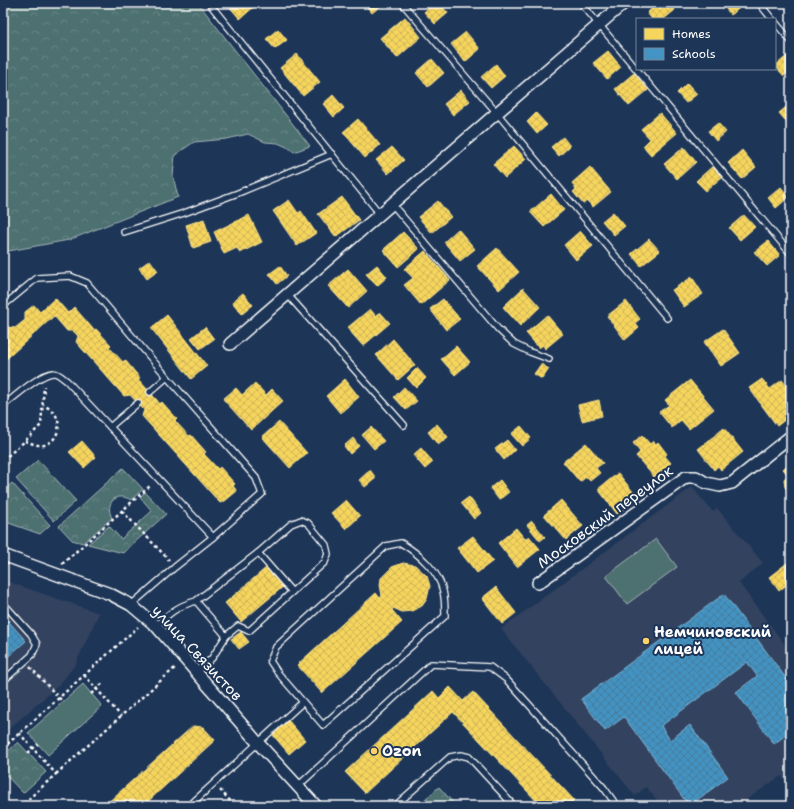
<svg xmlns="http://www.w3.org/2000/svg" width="794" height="809" viewBox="0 0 794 809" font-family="'Shantell Sans',sans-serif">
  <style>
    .built { fill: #33435e }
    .forest { fill: url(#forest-crowns); stroke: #a6b7b8 }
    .pitch { fill: #4e6f70; stroke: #a6b7b8 }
    .homes { fill: url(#homes-cross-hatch); stroke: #f9e28d }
    .schools { fill: url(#schools-cross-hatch); stroke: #7bb3d5 }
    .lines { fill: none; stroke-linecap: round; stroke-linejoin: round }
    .service-casing { stroke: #fff; stroke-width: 8 }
    .minor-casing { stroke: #fff; stroke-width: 14 }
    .path { stroke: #fff; stroke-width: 2.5; stroke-dasharray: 3 3; stroke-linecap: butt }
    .service { stroke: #1d3557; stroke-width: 5.5 }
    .minor { stroke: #1d3557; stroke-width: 11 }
    .poi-dot { fill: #ffd166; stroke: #1d3557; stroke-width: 1.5 }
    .labels { text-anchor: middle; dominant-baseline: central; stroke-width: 4; stroke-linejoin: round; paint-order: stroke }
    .street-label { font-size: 15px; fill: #fff; stroke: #1d3557 }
    .poi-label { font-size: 15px; font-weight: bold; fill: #fff; stroke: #1d3557; text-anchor: start }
  </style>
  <defs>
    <pattern id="forest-crowns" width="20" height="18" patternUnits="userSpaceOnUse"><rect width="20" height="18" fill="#4e6f70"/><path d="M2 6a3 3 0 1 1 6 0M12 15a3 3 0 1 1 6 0" fill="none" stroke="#698585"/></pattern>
    <pattern id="homes-cross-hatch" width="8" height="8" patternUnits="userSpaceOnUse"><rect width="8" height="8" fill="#f6d55c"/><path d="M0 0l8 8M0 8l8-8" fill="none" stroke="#ccb358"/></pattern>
    <pattern id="schools-cross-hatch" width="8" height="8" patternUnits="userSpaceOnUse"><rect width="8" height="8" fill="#4393c3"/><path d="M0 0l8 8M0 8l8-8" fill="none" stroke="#467a99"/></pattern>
  </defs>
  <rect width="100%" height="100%" fill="#1d3557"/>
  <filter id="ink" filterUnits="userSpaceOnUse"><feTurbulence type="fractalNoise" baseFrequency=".025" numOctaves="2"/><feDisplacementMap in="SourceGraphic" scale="8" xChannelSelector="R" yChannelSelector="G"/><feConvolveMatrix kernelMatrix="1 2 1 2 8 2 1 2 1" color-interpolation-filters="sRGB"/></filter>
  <g filter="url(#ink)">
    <g class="built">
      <polygon points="692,487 713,512 717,508 763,563 739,583 791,653 791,788 781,776 737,806 662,806 646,787 635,796 501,629"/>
      <polygon points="3,580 99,613 75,665 59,685 3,734"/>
    </g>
    <g class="forest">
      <polygon points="3,3 198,3 310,146 294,152 289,148 278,143 265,142 248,134 227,139 194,142 175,155 173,176 178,197 69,240 3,252"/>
      <polygon points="38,460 76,501 54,521 16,479"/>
      <path d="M 123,468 L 143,489 L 131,500 C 117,491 104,503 112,518 L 83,543 L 72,540 L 59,526 Z"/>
      <polygon points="12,483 50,525 40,534 3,521 3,491"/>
      <polygon points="145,492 166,514 123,553 88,544 109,526 121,539 152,511 140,497"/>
      <polygon points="18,742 46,772 23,793 3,772 3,756"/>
      <polygon points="439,787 456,806 417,806"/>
    </g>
    <g class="pitch">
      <polygon points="656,539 677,567 627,604 606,576"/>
      <polygon points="83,684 102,706 48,755 28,733"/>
    </g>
    <g class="homes">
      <polygon points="228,3 254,3 256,5 240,19 227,4"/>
      <polygon points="364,3 384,3 372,13"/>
      <polygon points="434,3 439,3 448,13 435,24 424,12"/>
      <polygon points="658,3 669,3 675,10 664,19 652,19 647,13"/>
      <polygon points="721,3 741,3 743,5 731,15"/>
      <polygon points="405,17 421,37 397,58 380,38"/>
      <polygon points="278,29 287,40 275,49 266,39"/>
      <polygon points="466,32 480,49 465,62 451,44"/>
      <polygon points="608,51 621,67 607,79 593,63"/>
      <polygon points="297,54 320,82 303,96 280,68"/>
      <polygon points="788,55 791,59 791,70 784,76 775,66"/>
      <polygon points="432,59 444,73 428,87 416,73"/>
      <polygon points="496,64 505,76 491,88 481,77"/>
      <polygon points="634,73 648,90 629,106 615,89"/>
      <polygon points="687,83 697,94 686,103 677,93"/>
      <polygon points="461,90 470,101 453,115 444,104"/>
      <polygon points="333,95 344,108 334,117 323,104"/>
      <polygon points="791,103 791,127 779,113"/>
      <polygon points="536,113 547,125 537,134 527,122"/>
      <polygon points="660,113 677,133 651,155 643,146 650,139 641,129"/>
      <polygon points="358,119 380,145 365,158 343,132"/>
      <polygon points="718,123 726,132 716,141 708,131"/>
      <polygon points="563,137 570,146 559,156 551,147"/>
      <polygon points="514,146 526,159 505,178 493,164"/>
      <polygon points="392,147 404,160 388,174 376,160"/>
      <polygon points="684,147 696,162 677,179 664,164"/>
      <polygon points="742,150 756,167 742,179 728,163"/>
      <polygon points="714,165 723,176 706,191 696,181"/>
      <polygon points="590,167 611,192 593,207 587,201 583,204 573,192 576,189 572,183"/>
      <polygon points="781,187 789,197 776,208 768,198"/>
      <polygon points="551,194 564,210 544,227 530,212"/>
      <polygon points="342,197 359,220 336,237 318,214"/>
      <polygon points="289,200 298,213 301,211 316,233 297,246 273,211"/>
      <polygon points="438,201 451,217 432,233 418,217"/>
      <polygon points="613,212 625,226 614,235 602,221"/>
      <polygon points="249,215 262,242 240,253 237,248 224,254 214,232"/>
      <polygon points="744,215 755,227 740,240 729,228"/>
      <polygon points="204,219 211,242 193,248 186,225"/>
      <polygon points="458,229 475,249 460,261 444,242"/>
      <polygon points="580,231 593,246 576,260 564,245"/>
      <polygon points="403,232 419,249 398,267 383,250"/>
      <polygon points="649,239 660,251 641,266 631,254"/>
      <polygon points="768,241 780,255 767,266 754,252"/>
      <polygon points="497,248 519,272 499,290 477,266"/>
      <polygon points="425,251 450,280 421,305 404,285 413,278 404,269"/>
      <polygon points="150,260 158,271 147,279 139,268"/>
      <polygon points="377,265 387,277 377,286 366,274"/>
      <polygon points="280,266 287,276 277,284 269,274"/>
      <polygon points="348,269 367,291 348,308 328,286"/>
      <polygon points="692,277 703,294 684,307 672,290"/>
      <polygon points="523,288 540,307 520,326 503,307"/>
      <polygon points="243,293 253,305 242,314 232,302"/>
      <polygon points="55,298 68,313 74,307 94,330 96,329 111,345 109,347 123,362 125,360 140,378 138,379 156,399 144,410 130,395 124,396 76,342 78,336 73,331 67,331 54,316 3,362 3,332 8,327 15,328 25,320 25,312 34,305 40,312"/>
      <polygon points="443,299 460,319 446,330 430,309"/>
      <polygon points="626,301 640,319 635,323 639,328 625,340 607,316"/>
      <polygon points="370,309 376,316 380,312 390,323 363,346 347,328"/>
      <polygon points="167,315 207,366 191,379 151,328"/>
      <polygon points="547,315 563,334 545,349 543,345 539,348 526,333"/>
      <polygon points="205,327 214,339 200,349 191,338"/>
      <polygon points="723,329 740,353 721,366 704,342"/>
      <polygon points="393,339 415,365 398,380 376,355"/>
      <polygon points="456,346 470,362 455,375 441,359"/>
      <polygon points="541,364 549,369 542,379 534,374"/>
      <polygon points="417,368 426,378 416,388 407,378"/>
      <polygon points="345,379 359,397 340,413 326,396"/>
      <polygon points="762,379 770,389 782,380 791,391 791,415 777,426 749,388"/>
      <polygon points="690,380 714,409 689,429 681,420 672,428 659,412 669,405 665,400"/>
      <polygon points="255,383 266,395 272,389 283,401 251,430 223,399 236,388 242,395"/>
      <polygon points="404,387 417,401 406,410 394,397"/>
      <polygon points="156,399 160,404 162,402 177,419 175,421 189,436 191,435 206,452 204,454 218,469 220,467 235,484 233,486 237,491 225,501 220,503 142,416 144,410"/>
      <polygon points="599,400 602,416 582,421 578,405"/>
      <polygon points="279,422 307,453 290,468 262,437"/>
      <polygon points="437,424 448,437 438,445 428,432"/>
      <polygon points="521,426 531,438 522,446 511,434"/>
      <polygon points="371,427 384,441 374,449 362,435"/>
      <polygon points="724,428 743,452 721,470 718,466 714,470 698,449"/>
      <polygon points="642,435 650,444 653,441 656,444 658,442 667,454 665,456 671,463 654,477 636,456 640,452 633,443"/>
      <polygon points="353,438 359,446 350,454 344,446"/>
      <polygon points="507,440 515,450 504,460 495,449"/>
      <polygon points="82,441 96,457 84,468 69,452"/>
      <polygon points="586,443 603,463 596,468 600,473 590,481 586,477 580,482 563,462"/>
      <polygon points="421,448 433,462 425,469 413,455"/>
      <polygon points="791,462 791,495 785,487 784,479 788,475 783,469"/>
      <polygon points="370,470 376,478 365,487 359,480"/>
      <polygon points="618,473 638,498 617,514 598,489"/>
      <polygon points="500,480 509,492 499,500 490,488"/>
      <polygon points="469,497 481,513 474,519 461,503"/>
      <polygon points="346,500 360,516 346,529 331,513"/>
      <polygon points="561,500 583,526 566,540 544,515"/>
      <polygon points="532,521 545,537 540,541 527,525"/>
      <polygon points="516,528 525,539 529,536 540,549 517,567 498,543"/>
      <polygon points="473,536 493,561 477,573 457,548"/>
      <polygon points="791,560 791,581 779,591 769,577"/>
      <polygon points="403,563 415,565 427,576 430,586 427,599 422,606 412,611 402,612 393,608 392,610 402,622 322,693 297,665 376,593 380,598 382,596 380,585 381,578 392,567"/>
      <polygon points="267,567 284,586 241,622 225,603"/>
      <polygon points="496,587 516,613 502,624 482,598"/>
      <polygon points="241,632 249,642 239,649 231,639"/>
      <polygon points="450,687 463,701 473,692 574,800 568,806 541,806 453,712 365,793 345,772 433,691 439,698"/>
      <polygon points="288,720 305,740 289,754 272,734"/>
      <polygon points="193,726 203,727 215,740 143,806 104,806"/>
    </g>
    <g class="schools">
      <polygon points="724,594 791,685 791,731 774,744 736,692 757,676 747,662 661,726 670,740 690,725 728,777 689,806 624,717 605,731 581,699"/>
      <polygon points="3,615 26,641 3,661"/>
    </g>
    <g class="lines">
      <defs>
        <g id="service">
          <polyline points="209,3 380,214"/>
          <polyline points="402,3 497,113 667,318"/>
          <polyline points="581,3 791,254"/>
          <polyline points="759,3 772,19"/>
          <polyline points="775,22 791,41"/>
          <polyline points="392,204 498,329 514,344 530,352 549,359"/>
          <polyline points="124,232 184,213 238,193 332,154"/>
          <polyline points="287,294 404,425"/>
          <polyline points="3,306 37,278 70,276 87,283 167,377 256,478 262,494 213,537 175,567 131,605"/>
          <polyline points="150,392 167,377"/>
          <path d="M 3,406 C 13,398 42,372 54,373 C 58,373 63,378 67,381 L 213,537"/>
          <polyline points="110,427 138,403"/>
          <path d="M 401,543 C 418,553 439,571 443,591 C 445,599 445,608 445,616 L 323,725 L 278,673 L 270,661 L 276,647 L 386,546 Z"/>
          <polyline points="258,553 292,592"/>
          <polyline points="3,603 31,634 37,644 32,655 3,681"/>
          <path d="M 156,626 C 169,613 178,606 196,601 L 258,553 L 291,524 L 301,520 L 308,523 L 326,545 L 328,554 L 325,562 L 249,631 L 238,626 L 226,636 L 196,601"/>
          <polyline points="197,672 212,658 226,636"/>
          <polyline points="298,786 431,664 490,667 506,679 604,788 617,806"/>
          <polyline points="189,806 303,702"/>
          <polyline points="395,806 450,757 461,755 469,757 514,806"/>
        </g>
        <g id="minor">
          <polyline points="230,344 624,3"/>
          <polyline points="3,555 110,594 131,605 156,626 258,743 316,806"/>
          <polyline points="538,583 686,477 696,477 706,483 720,486 732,483 791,436"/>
        </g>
      </defs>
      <use href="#service" class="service-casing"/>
      <use href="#minor" class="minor-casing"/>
      <g class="path">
        <path d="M 25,441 C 31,443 37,446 44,445 C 57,442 63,425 55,414 C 52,410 47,407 43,405"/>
        <polyline points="3,460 25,441 41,425 44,386"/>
        <polyline points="122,511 169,560"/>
        <polyline points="62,564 151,485"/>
        <polyline points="30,667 63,702"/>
        <polyline points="84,675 121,716"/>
        <polyline points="91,694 103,683"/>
        <polyline points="19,733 56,774 21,806"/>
        <polyline points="3,748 138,627"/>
        <polyline points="3,750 6,753"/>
        <polyline points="28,753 38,744"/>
        <polyline points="56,774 176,667"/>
        <polyline points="220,790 235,806"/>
      </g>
      <use href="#service" class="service"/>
      <use href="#minor" class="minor"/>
    </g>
  </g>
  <g class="poi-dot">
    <circle cx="646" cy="641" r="4"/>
    <circle cx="374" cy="751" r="4"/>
  </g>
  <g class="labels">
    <g class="street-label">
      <text transform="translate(605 517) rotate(-36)">Московский переулок</text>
      <text transform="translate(197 653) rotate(47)">улица Связистов</text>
    </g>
    <g class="poi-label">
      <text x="654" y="632">Немчиновский<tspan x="654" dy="17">лицей</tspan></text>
      <text x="382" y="751">Ozon</text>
    </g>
  </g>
  <rect width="794" height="809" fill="none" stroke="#1d3557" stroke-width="16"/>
  <rect x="8" y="8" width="778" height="793" fill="none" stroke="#fff" stroke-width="1.5" filter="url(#ink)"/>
  <rect x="636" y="18" width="140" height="52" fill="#1d3557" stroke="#77869a"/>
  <rect x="644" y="28" width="20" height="12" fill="#f6d55c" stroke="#77869a"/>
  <text x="672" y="38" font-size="12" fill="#ffffff">Homes</text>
  <rect x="644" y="48" width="20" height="12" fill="#4393c3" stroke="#77869a"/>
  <text x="672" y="58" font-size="12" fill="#ffffff">Schools</text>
</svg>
